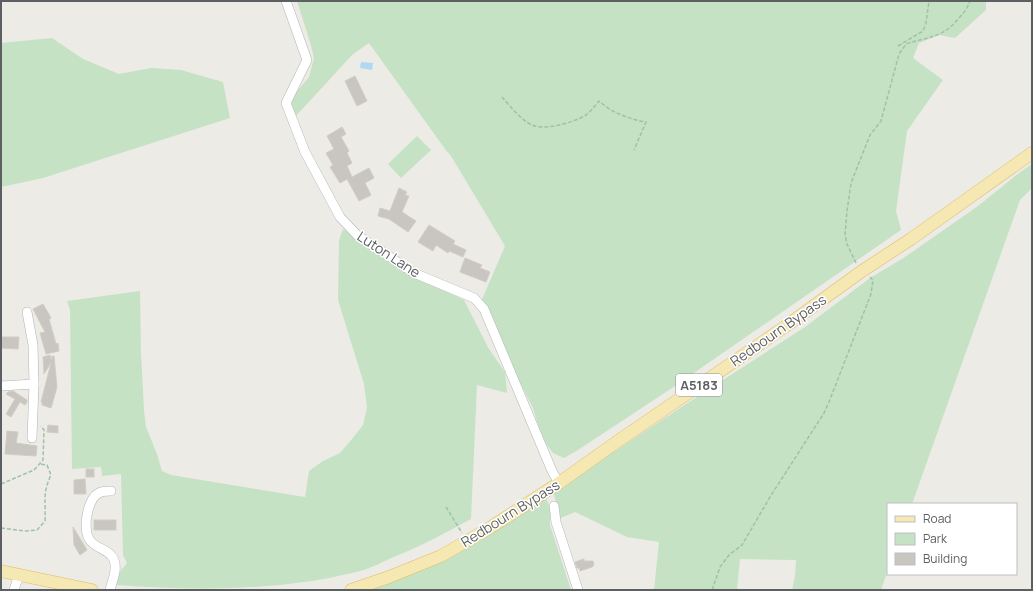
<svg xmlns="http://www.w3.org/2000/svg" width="1033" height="591" viewBox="0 0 1033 591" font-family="Manrope,sans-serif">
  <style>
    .green { fill: #c6e2c5 }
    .water { fill: #aed8f4 }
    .building { fill: #c9c6c1; stroke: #d1cdc4 }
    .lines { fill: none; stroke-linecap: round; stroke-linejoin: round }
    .minor-casing { stroke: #b2b5b8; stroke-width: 10 }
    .major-casing { stroke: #dfbb6c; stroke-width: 13 }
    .path { stroke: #9ec2a8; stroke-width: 1.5; stroke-dasharray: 4 2; stroke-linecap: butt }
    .minor { stroke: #fff; stroke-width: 9 }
    .major { stroke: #f5e8b2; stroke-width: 12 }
    .labels { text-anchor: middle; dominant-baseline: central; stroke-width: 3; stroke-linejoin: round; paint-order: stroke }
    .shield { fill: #fff; stroke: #8e9092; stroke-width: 1 }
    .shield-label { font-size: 13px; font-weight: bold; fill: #5d6063 }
    .street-label { font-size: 14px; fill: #5d6063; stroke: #fff }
  </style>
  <rect width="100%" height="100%" fill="#edebe5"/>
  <g class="green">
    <polygon points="297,1 986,1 986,10 955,38 939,35 919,43 913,58 943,80 907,131 896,211 901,230 675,386 578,450 564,458 553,453 547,445 540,431 533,408 480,304 505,246 451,156 445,149 369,43 352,55 295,117 291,106 292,101 294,95 309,77 314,58 310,42"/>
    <polygon points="52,38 83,59 119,74 151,68 181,70 223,82 230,118 43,178 1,187 1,43"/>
    <polygon points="417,136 431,150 401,178 388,164"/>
    <polygon points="1032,164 1032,188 1020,200 912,504 888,504 888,570 881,590 792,590 795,576 796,560 740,559 737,590 654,590 659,542 627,537 575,512 558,519 557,505 553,492 695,398 805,327 870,278 905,257 978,206 1019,173"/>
    <path d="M 343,229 L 395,265 L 414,276 L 464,300 L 489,349 L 505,372 L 507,393 L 477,385 L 471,519 C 444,534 417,548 389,559 C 381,563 372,567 364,570 C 286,591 197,591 117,585 L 118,574 L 127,563 L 123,555 L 121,474 L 102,476 L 101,467 L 72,469 L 70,310 L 67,301 L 140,291 L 141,352 L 144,410 L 146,427 L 157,454 L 162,471 L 171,475 L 305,497 L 309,471 L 323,461 L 340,453 L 352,439 L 363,425 L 367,408 L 364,384 L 338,300 L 339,240 Z"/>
    <polygon points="546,498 550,508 550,525 571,590 371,590 439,563 471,546"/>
  </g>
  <polygon class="water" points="361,62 373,63 372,70 360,68"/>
  <g class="building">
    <polygon points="355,76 367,101 357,106 345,81"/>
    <polygon points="342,127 346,134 341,137 349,151 347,153 352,163 347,166 352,177 369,168 374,178 365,183 371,195 359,201 347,179 340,183 330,167 333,165 326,153 334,149 327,136"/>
    <polygon points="399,188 407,192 405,195 409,196 402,212 416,221 408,232 389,219 378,216 380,208 390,211"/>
    <polygon points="429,225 455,241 453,244 466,250 463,257 449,251 448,253 436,245 433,251 418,242"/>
    <polygon points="465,258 482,265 480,268 490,272 486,282 460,272"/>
    <polygon points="43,304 51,318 49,319 56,344 58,343 59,351 46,354 40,333 45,332 33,309"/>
    <polygon points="1,337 19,337 18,349 1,348"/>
    <polygon points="50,355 51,360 52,356 54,356 57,387 51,408 42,405 42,402 41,402 51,363 44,374 43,357"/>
    <polygon points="13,391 27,400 27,402 25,405 20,402 11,417 6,414 15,399 6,394 8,392"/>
    <polygon points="48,425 58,426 58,433 47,432"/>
    <polygon points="7,431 18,432 16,443 37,446 36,456 5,454"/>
    <rect x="86" y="469" width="8" height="8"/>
    <polygon points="85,479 86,494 74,494 74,480"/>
    <rect x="94" y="520" width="22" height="10"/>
    <polygon points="73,527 87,550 80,555 74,545"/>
    <polygon points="584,559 584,561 593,561 594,565 592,567 580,571 579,568 577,568 575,562"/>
  </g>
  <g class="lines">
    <defs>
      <g id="minor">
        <polyline points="286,1 307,60 286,103 305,152 340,217 357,235 414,273 474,298 484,309 552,471 559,483"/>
        <polyline points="27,312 33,345 34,384 32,438"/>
        <polyline points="1,386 34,384"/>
        <polyline points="554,506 556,522 578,590"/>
        <polyline points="14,590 19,575"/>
        <path d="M 110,590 C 112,581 118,570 114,560 C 110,549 95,549 89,539 C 83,527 87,497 101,492 C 104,491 108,491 111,491"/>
      </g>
      <g id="major">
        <polyline points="1,571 92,590"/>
        <polyline points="351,590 389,577 441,556 491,527 559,483 618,441 786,326 862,271 911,239 1032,153"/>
      </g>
    </defs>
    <use href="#minor" class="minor-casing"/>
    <use href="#major" class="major-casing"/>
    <g class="path">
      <polyline points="898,46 923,31 926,23 929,1"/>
      <path d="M 502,97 C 509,105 522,121 532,125 C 545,131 575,122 586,115 C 591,111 595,106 599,101 C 612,113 629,119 646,122 L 634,150"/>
      <path d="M 856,263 L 847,244 L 845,235 L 847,211 L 851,183 L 870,135 L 881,121 L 899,54 L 906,44 C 927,37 943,38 958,19 C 964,13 967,9 970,1"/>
      <polyline points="1,484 34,470 43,460 44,430 41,426"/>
      <polyline points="446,507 462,533"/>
      <path d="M 1,528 L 25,531 L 37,530 L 45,521 C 46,501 42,494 51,475 L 47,465 L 40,464"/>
      <polyline points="712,590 720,567 729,555 742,545 770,497 824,413 829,402 871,294 873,280 870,277"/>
    </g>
    <use href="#minor" class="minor"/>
    <use href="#major" class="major"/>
  </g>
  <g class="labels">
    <rect class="shield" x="676" y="374" width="46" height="22" rx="3"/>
    <g class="shield-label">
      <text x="699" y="385">A5183</text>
    </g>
    <g class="street-label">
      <text transform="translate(389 254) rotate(33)">Luton Lane</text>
      <text transform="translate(778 330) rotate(-35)">Redbourn Bypass</text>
      <text transform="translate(510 513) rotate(-32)">Redbourn Bypass</text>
    </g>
  </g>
  <rect width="1033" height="591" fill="none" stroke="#5d6063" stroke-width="4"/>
  <rect x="887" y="503" width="130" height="72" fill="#ffffff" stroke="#bebfc1"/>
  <rect x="895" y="516" width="20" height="6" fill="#f5e8b2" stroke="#bebfc1"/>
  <text x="923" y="523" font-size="12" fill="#5d6063">Road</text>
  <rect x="895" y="533" width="20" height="12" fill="#c6e2c5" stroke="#bebfc1"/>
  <text x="923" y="543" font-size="12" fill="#5d6063">Park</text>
  <rect x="895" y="553" width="20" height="12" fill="#c9c6c1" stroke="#bebfc1"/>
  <text x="923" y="563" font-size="12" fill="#5d6063">Building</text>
</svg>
